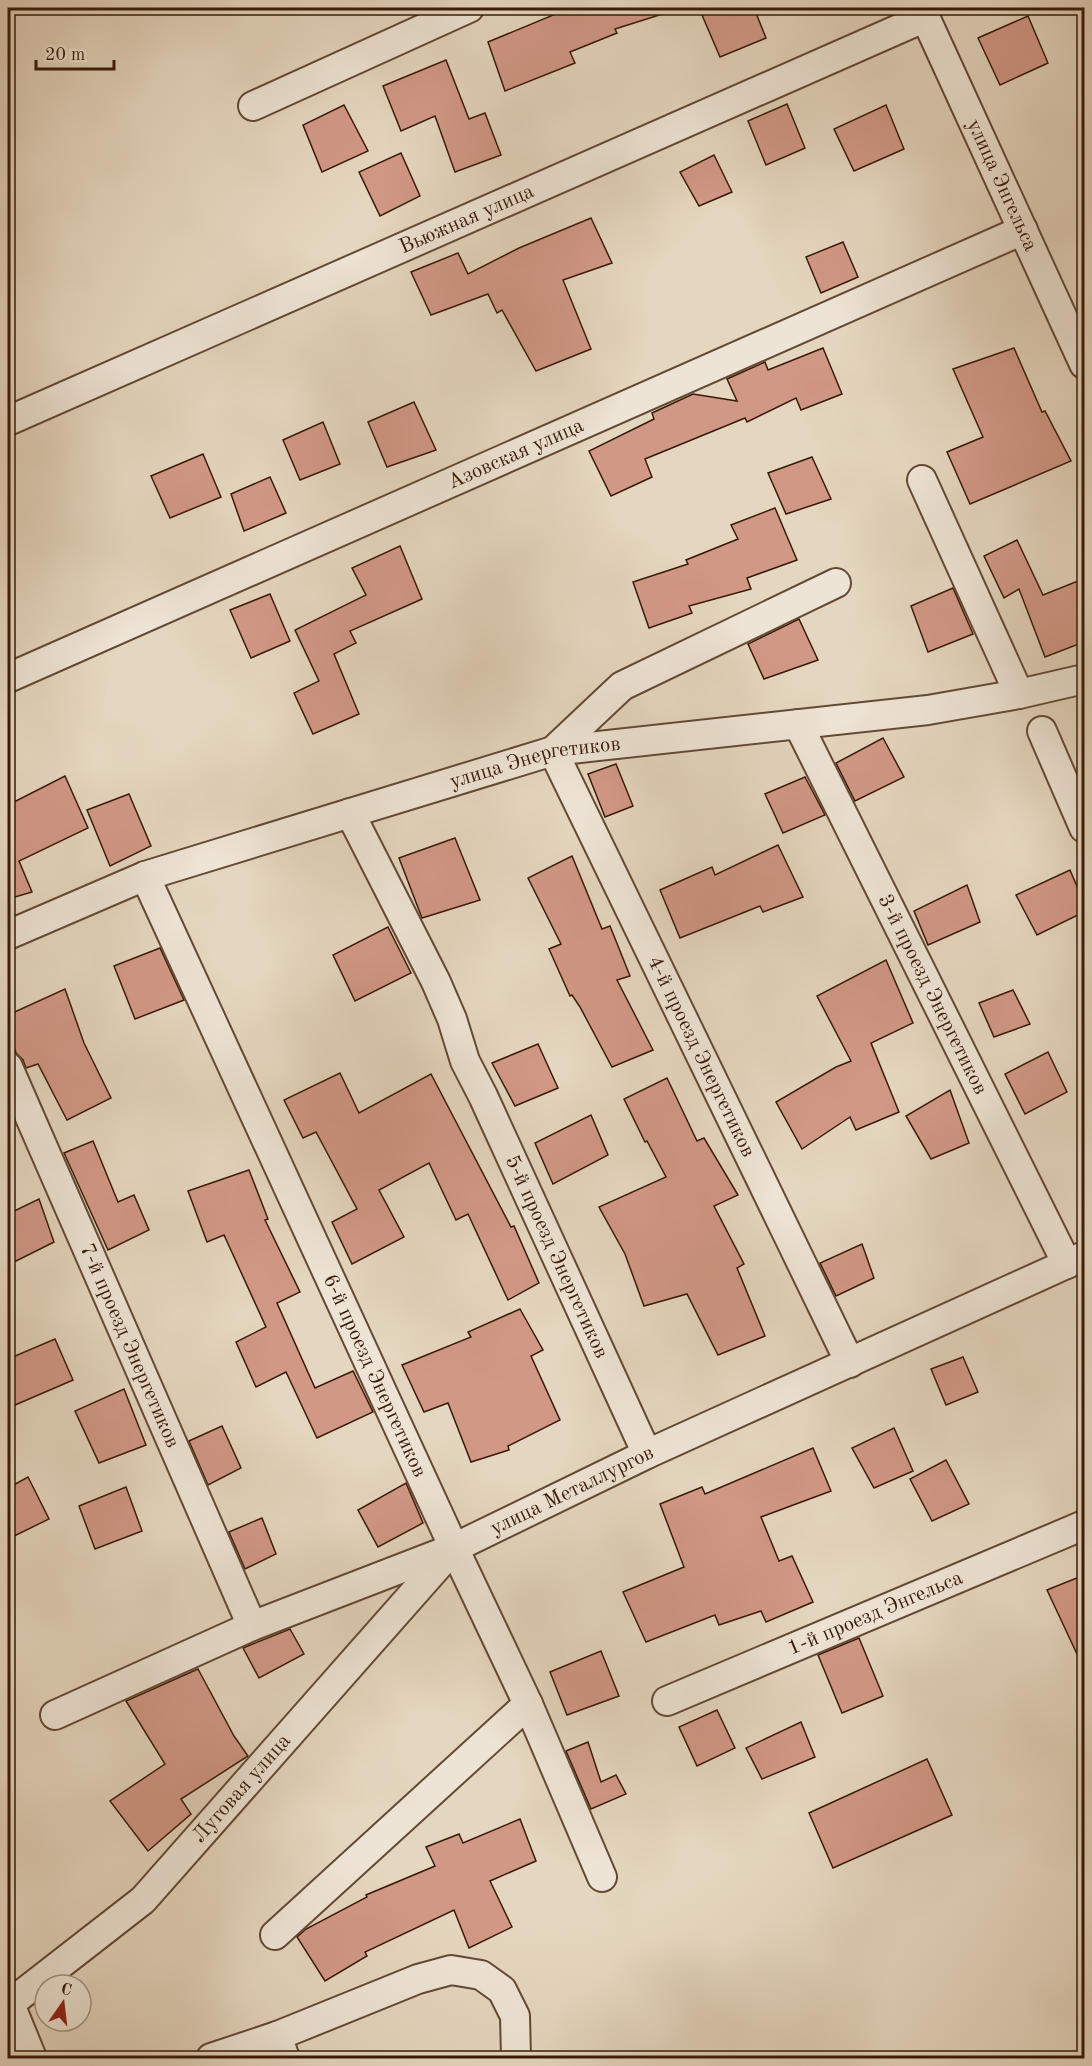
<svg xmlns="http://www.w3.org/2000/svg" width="1092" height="2066" viewBox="0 0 1092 2066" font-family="'Old Standard TT',serif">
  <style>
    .building { fill: #d29886; stroke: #391a07; stroke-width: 1.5 }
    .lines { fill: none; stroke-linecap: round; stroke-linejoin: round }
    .street-casing { stroke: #644935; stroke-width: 32 }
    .street { stroke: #eee4d5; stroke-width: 28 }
    .labels { text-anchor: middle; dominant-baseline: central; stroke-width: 6; stroke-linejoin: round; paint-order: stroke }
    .street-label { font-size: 21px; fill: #391a07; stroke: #eee4d5 }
  </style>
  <rect width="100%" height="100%" fill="#e5d6bf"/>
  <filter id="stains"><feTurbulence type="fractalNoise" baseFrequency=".00333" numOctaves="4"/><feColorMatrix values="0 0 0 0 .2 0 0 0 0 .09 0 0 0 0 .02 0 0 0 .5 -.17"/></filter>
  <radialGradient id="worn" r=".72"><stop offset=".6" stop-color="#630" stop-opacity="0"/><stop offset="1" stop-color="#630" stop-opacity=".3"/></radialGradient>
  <g class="building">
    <polygon points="570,8 668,8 669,12 615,29 617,33 570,52 575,63 505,91 488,42"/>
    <polygon points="699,8 754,8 766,38 720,57"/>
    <polygon points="1028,16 1048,63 1000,85 978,38"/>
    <polygon points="446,60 469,119 485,113 501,155 455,172 435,116 401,131 383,86"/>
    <polygon points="787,104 805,148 766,165 748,121"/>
    <polygon points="344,105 368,151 322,172 303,125"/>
    <polygon points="886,105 904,149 854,171 834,129"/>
    <polygon points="401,153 420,196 380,216 359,172"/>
    <polygon points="714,155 732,192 699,206 680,172"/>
    <polygon points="591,218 612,263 563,280 591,349 536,371 502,310 497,313 488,294 431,315 411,272 458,253 468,274 519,248"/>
    <polygon points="843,242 858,277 821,293 806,257"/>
    <polygon points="823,348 842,394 801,410 796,398 747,422 745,418 645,459 652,477 611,496 589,451 654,419 652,413 693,394 737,401 727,379 765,362 768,370"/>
    <polygon points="1014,348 1042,412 1045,411 1071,461 970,504 947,452 983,437 953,369"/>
    <polygon points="414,402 436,450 387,467 368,422"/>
    <polygon points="323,422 340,464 300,480 283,440"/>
    <polygon points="203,454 221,497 170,518 151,476"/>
    <polygon points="812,457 831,499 786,514 768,473"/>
    <polygon points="270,477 286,513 244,531 231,494"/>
    <polygon points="775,508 797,560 747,578 751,589 689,606 692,613 649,628 633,582 688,564 686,560 738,539 731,525"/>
    <polygon points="1017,540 1043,595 1078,581 1084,595 1084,642 1045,657 1019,589 1004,598 984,556"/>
    <polygon points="400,546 422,599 350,631 356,643 334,654 359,714 313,734 294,693 319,681 295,630 366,595 352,568"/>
    <polygon points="953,588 973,634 928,652 911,606"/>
    <polygon points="270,594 290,641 251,658 230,610"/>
    <polygon points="799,619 818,660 764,679 748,644"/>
    <polygon points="883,738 904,777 855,801 836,763"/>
    <polygon points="616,764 633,806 605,817 588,774"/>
    <polygon points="65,776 88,828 19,861 32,892 8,899 8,805"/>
    <polygon points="805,777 825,815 783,833 765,794"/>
    <polygon points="129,794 151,846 110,866 87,810"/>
    <polygon points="455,838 480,900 422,918 399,858"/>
    <polygon points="778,845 803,897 763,912 760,906 680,938 660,890 712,867 715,875"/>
    <polygon points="572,856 602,929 610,926 630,976 617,980 653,1050 612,1067 580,1007 572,995 570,996 549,949 561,944 528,878"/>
    <polygon points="1070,870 1084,903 1084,912 1037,935 1016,895"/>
    <polygon points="967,885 980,922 928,945 914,911"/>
    <polygon points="388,927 411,973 355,1001 333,955"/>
    <polygon points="160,948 184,1000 135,1019 114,966"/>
    <polygon points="886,960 913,1023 871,1043 899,1112 856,1130 850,1117 802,1149 776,1102 836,1067 851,1061 817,996"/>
    <polygon points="65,989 84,1043 111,1098 67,1120 38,1064 26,1068 23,1060 16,1053 8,1029 8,1015"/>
    <polygon points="1013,990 1030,1024 994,1037 979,1003"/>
    <polygon points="538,1044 558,1088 515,1106 492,1063"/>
    <polygon points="1048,1052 1067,1092 1025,1114 1005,1074"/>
    <polygon points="340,1073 359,1113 431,1074 511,1227 514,1226 539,1283 508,1300 468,1214 456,1220 429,1163 379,1190 404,1237 352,1264 332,1222 357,1209 316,1132 303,1138 284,1100"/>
    <polygon points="667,1078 697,1141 704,1138 738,1195 714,1206 744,1264 737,1268 765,1336 718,1355 687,1294 644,1306 625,1254 599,1207 666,1177 647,1141 645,1142 624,1099"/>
    <polygon points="950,1090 969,1143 931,1159 906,1116"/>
    <polygon points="591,1115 608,1155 553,1184 535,1143"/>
    <polygon points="93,1141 118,1202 134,1195 149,1230 108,1250 64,1153"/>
    <polygon points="249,1170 268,1219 265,1220 300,1292 277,1303 315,1388 353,1371 373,1412 317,1438 286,1372 256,1387 236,1342 266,1327 224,1235 207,1242 188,1191"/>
    <polygon points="39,1199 54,1242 8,1265 8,1214"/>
    <polygon points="862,1244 874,1278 836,1296 820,1263"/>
    <polygon points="520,1309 543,1350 531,1356 560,1420 508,1446 509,1450 471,1462 448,1403 424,1412 402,1365 471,1337 468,1332"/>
    <polygon points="55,1339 73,1380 8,1408 8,1359"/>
    <polygon points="963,1357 978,1392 946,1405 931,1369"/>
    <polygon points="124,1389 146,1445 99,1463 75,1411"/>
    <polygon points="222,1426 241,1468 208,1485 189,1441"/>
    <polygon points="894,1428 913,1471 874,1488 852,1448"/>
    <polygon points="813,1448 831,1491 761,1517 779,1561 792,1556 813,1602 766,1622 761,1611 719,1625 715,1615 646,1642 623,1592 684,1567 660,1504 702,1487 705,1494"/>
    <polygon points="946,1460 969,1504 932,1521 910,1479"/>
    <polygon points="28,1477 49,1519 8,1539 8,1488"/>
    <polygon points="406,1483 423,1523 378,1547 358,1510"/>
    <polygon points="126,1487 142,1531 95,1549 79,1506"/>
    <polygon points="262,1518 276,1554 245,1569 229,1532"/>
    <polygon points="1084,1575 1084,1669 1047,1590"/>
    <polygon points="290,1629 304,1654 259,1678 243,1648"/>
    <polygon points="859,1638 883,1696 842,1713 818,1655"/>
    <polygon points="601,1651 619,1696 567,1715 550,1672"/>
    <polygon points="198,1669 234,1736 248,1756 181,1799 191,1814 148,1851 110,1801 165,1764 126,1701"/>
    <polygon points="717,1710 735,1748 697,1766 679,1727"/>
    <polygon points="801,1722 815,1757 762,1779 746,1748"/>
    <polygon points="588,1742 601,1782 616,1775 626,1794 591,1809 566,1751"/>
    <polygon points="927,1759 952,1815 833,1868 809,1813"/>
    <polygon points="520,1819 536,1861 490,1881 512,1927 469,1948 454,1910 365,1952 367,1956 325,1981 297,1937 306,1929 367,1897 366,1895 435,1866 426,1847 459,1834 463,1843"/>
  </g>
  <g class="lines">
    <defs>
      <g id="street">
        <path id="s1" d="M 921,8 L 1084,364"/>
        <polyline points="253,106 469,8"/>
        <path id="s2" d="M 8,421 L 926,17"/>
        <polyline points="922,480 1019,694"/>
        <path id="s3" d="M 836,583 L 622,686 L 553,751 L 850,1363"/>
        <path id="s4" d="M 8,678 L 1023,230"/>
        <path id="s5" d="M 798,724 L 1067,1264"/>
        <polyline points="1042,731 1084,828"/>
        <path id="s6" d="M 350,813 L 436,982 L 452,1019 L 465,1061 L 483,1096 L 647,1454"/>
        <path id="s7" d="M 145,876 L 454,1548 L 528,1704 L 602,1877"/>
        <path id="s8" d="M 8,935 L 145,876 L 553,751 L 928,710 L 1019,694 L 1084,679"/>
        <path id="s9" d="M 8,1067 L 252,1626"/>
        <path id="s10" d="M 667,1701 L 1084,1525"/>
        <path id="s11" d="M 55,1715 L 252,1626 L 454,1548 L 647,1454 L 1084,1256"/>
        <polyline points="275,1935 528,1704"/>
        <polyline points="10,2004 32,2058"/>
        <path id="s12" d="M 8,2005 L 143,1900 L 451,1551"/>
        <polyline points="277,2036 285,2058"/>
        <polyline points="211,2058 277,2036 418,1979 451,1970 481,1975 502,1990 515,2016 516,2058"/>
      </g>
    </defs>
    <use href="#street" class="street-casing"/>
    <use href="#street" class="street"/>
  </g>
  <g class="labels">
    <g class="street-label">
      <text stroke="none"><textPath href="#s1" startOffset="195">улица Энгельса</textPath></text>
      <text stroke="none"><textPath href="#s2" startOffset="501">Вьюжная улица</textPath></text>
      <text stroke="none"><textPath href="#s4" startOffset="555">Азовская улица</textPath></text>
      <text stroke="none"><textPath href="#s8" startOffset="556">улица Энергетиков</textPath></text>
      <text stroke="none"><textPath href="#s5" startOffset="302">3-й проезд Энергетиков</textPath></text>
      <text stroke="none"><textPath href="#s3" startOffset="672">4-й проезд Энергетиков</textPath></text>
      <text stroke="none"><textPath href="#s6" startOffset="490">5-й проезд Энергетиков</textPath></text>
      <text stroke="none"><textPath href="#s9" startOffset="304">7-й проезд Энергетиков</textPath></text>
      <text stroke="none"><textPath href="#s7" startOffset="550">6-й проезд Энергетиков</textPath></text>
      <text stroke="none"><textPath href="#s11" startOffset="564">улица Металлургов</textPath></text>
      <text stroke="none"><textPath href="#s10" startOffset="226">1-й проезд Энгельса</textPath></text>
      <text stroke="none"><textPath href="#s12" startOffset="320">Луговая улица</textPath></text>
    </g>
  </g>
  <rect width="1092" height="2066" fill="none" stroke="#e5d6bf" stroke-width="30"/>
  <rect x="9" y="9" width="1074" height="2048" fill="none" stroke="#391a07" stroke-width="3"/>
  <rect x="15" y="15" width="1062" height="2036" fill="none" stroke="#391a07" stroke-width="1.5"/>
  <g transform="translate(63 2003) rotate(14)"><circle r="28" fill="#eee4d5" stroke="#a69383" stroke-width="1.5"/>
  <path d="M0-4.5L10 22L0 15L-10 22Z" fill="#8f2418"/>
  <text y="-9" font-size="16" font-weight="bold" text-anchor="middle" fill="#391a07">С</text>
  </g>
  <path d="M36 60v9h78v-9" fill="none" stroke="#391a07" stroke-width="3"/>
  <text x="45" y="60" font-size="18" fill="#391a07" stroke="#eee4d5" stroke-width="4.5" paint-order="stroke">20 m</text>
  <rect width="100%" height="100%" filter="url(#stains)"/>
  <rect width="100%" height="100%" fill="url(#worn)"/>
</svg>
